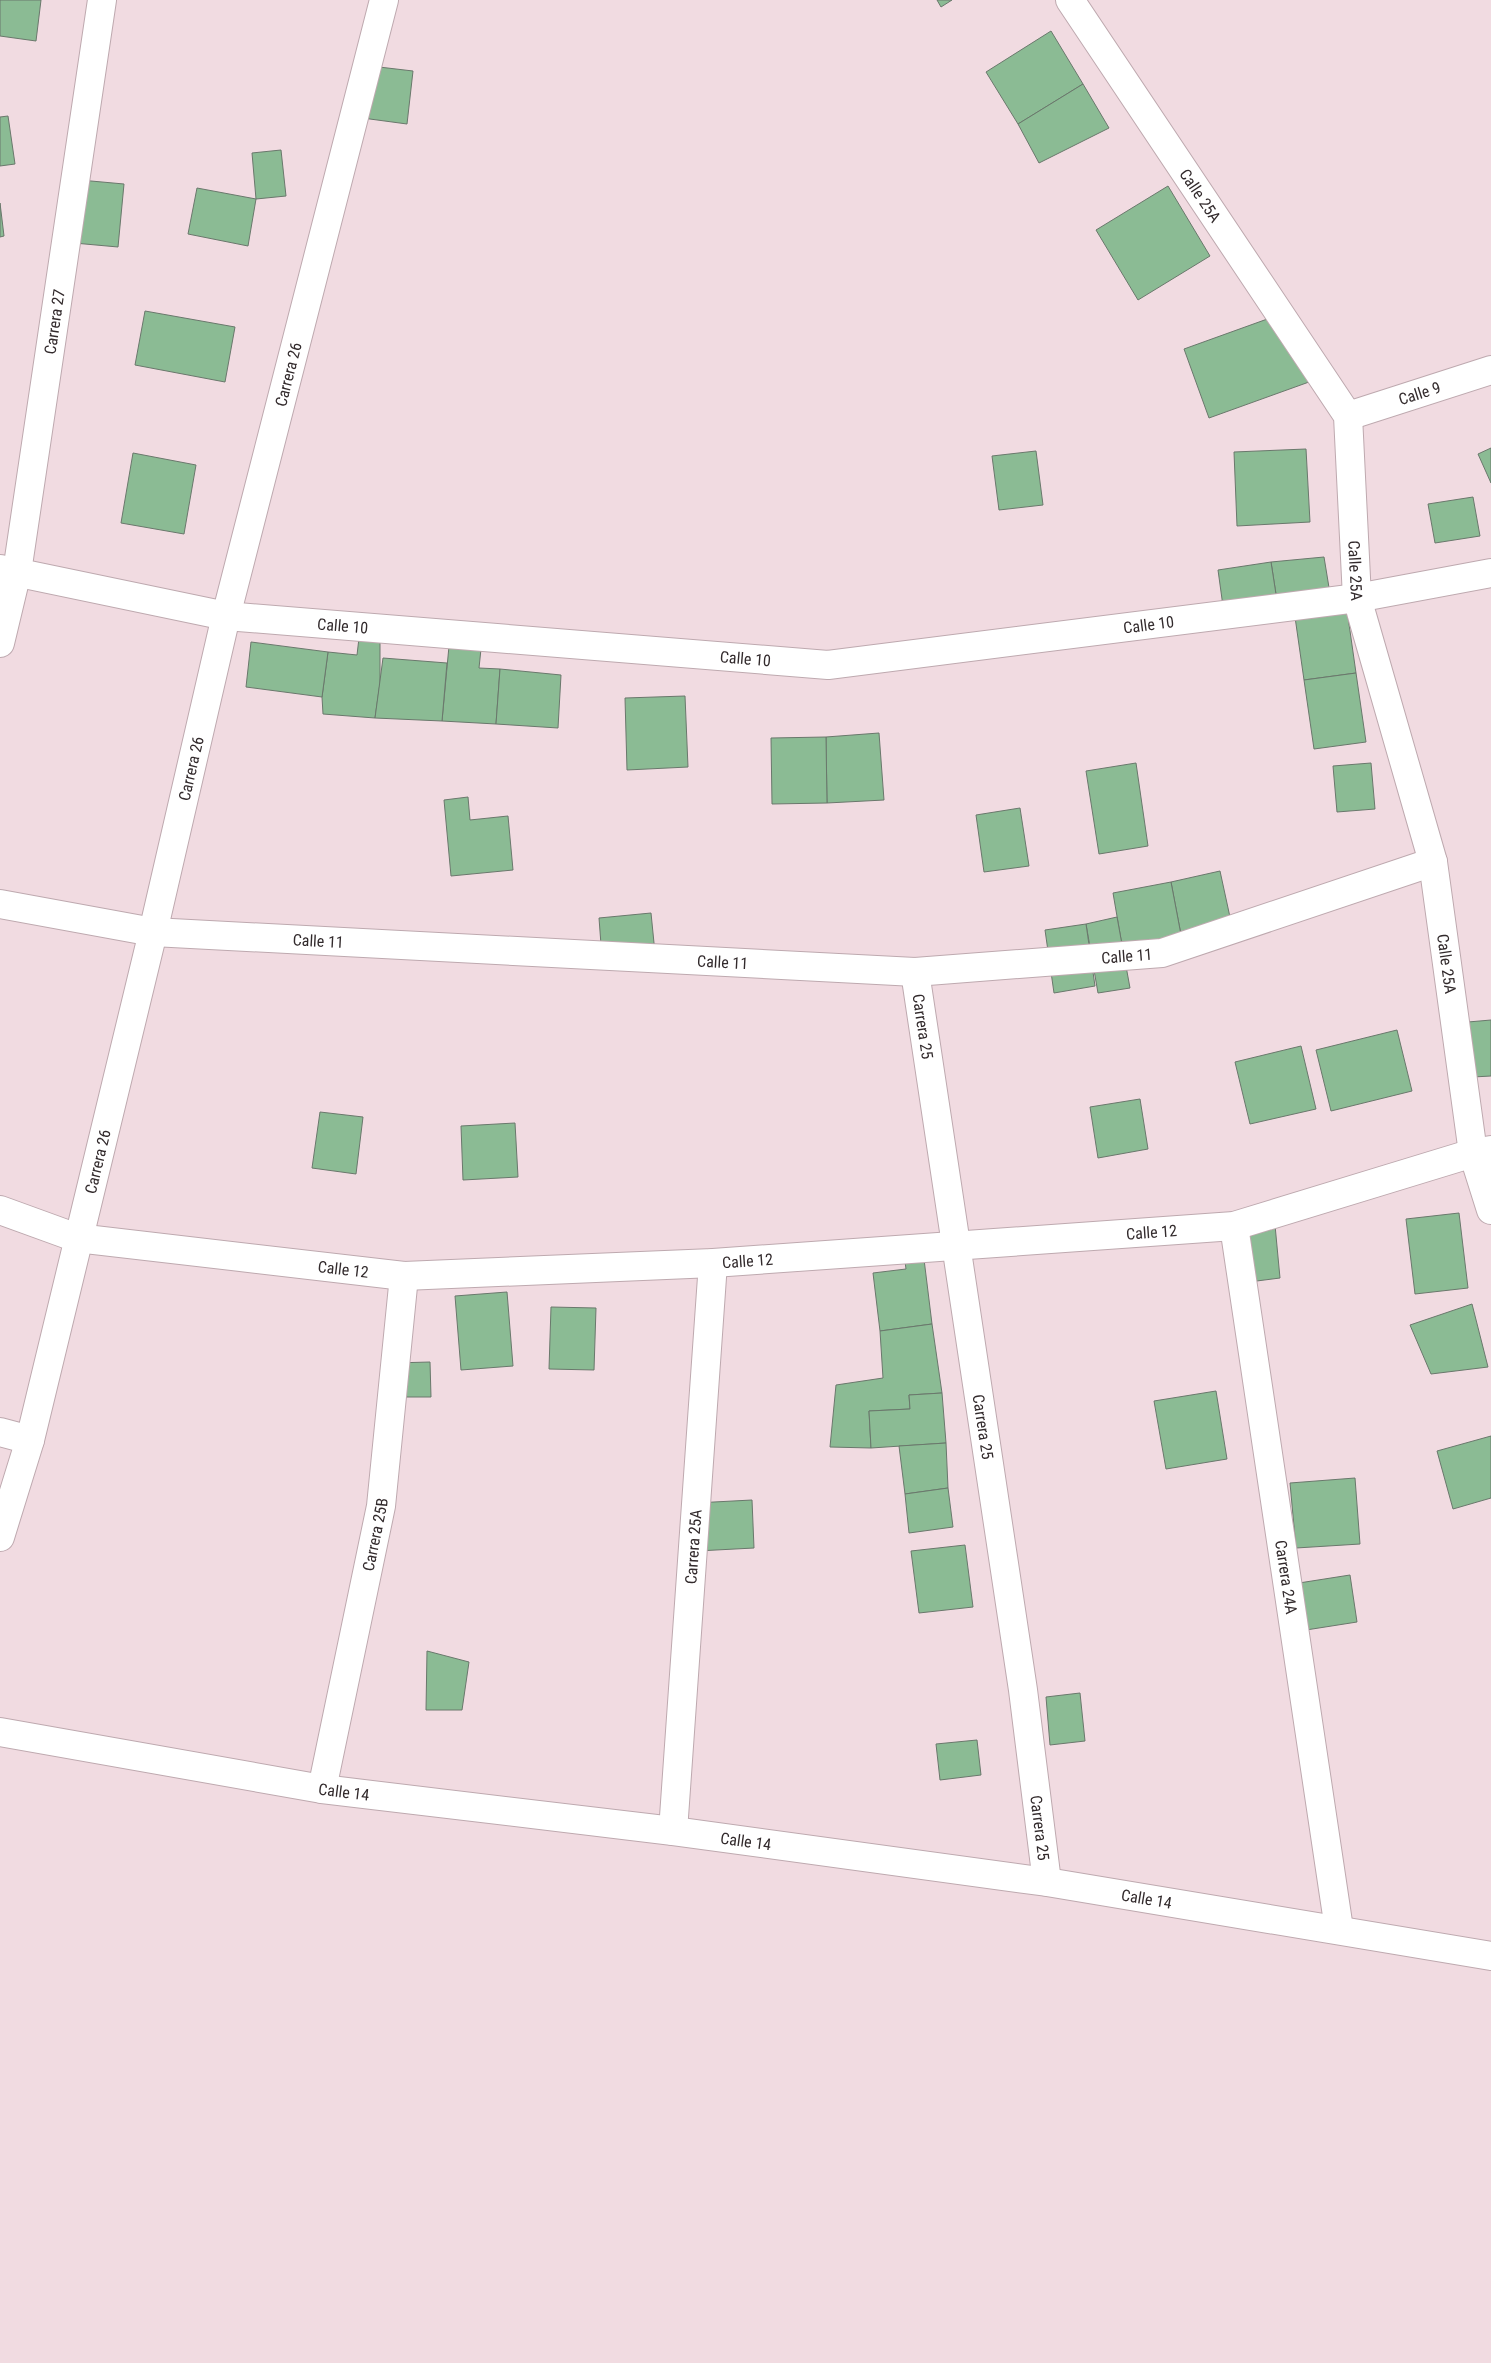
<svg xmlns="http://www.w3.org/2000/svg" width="1491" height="2363" viewBox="0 0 1491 2363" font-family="'Roboto Condensed',sans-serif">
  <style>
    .building { fill: #8bbb94; stroke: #6a786c }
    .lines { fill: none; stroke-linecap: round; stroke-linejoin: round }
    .minor-casing { stroke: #bea9af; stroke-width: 30 }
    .minor { stroke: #fff; stroke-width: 28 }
    .labels { text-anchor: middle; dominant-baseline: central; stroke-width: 4; stroke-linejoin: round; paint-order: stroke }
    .street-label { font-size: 16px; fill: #322a2c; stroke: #ffe9ef }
  </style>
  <rect width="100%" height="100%" fill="#f1dbe1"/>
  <g class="building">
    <polygon points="0,0 41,0 36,41 0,36"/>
    <polygon points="937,0 952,0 941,7"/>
    <polygon points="1051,31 1083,84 1018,124 986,72"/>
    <polygon points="362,65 413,71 407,124 355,117"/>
    <polygon points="1083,84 1109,128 1039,163 1018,124"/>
    <polygon points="8,116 15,164 0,166 0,117"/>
    <polygon points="281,150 286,196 256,199 252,153"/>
    <polygon points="80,180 124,184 118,247 74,243"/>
    <polygon points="1168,186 1210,256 1138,300 1096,230"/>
    <polygon points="197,188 256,199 248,246 188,234"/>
    <polygon points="0,203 4,236 0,237"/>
    <polygon points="145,311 235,327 225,382 135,365"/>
    <polygon points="1284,313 1309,382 1209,418 1184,349"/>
    <polygon points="1491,448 1491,483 1478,454"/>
    <polygon points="1306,449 1310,522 1237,526 1234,452"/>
    <polygon points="1036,451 1043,505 999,510 992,456"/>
    <polygon points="133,453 196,465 184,534 121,523"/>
    <polygon points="1473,497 1480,536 1435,543 1428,504"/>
    <polygon points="1324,557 1333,612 1280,620 1271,562"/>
    <polygon points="1271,562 1280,620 1226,628 1218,570"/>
    <polygon points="1347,610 1356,673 1304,680 1295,617"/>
    <polygon points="359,638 380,640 380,683 375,718 323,714 322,697 328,652 357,655"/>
    <polygon points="251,642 328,652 322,697 246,687"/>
    <polygon points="449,646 481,649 479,668 500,669 496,724 442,721"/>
    <polygon points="383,658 447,663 442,721 375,718"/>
    <polygon points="500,669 561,675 558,728 496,724"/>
    <polygon points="1356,673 1366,742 1314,749 1304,680"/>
    <polygon points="685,696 688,767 627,770 625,698"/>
    <polygon points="879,733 884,800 827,803 826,737"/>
    <polygon points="826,737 827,803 772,804 771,738"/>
    <polygon points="1136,763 1148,846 1099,854 1086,771"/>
    <polygon points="1371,763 1375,809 1337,812 1333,766"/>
    <polygon points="468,797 470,820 508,816 513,870 451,876 444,800"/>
    <polygon points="1020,808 1029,866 984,872 976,815"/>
    <polygon points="1220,871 1233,931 1182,940 1171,882"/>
    <polygon points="1171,882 1182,940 1123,951 1113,893"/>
    <polygon points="651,913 655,953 602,958 599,918"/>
    <polygon points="1117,917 1130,988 1098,993 1086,924"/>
    <polygon points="1086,924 1095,986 1054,993 1045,930"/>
    <polygon points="1491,1020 1491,1076 1473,1077 1468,1022"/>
    <polygon points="1397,1030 1412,1091 1331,1111 1316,1050"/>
    <polygon points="1301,1046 1316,1109 1250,1124 1235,1062"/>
    <polygon points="1140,1099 1148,1149 1098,1158 1090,1107"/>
    <polygon points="320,1112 363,1117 356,1174 312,1168"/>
    <polygon points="515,1123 518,1177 463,1180 461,1126"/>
    <polygon points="1459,1213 1468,1288 1415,1294 1406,1219"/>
    <polygon points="1275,1225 1280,1278 1249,1282 1243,1229"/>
    <polygon points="923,1251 932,1324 880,1331 873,1273 906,1269 904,1254"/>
    <polygon points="507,1292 513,1366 461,1370 455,1296"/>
    <polygon points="1472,1304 1488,1367 1431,1374 1410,1325"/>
    <polygon points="551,1307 596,1308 594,1370 549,1369"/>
    <polygon points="932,1324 942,1393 909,1395 910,1409 869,1411 871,1448 830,1447 836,1385 883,1378 880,1331"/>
    <polygon points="430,1362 431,1397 394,1397 393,1363"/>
    <polygon points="1216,1391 1227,1459 1166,1469 1154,1401"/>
    <polygon points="942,1393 946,1443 871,1448 869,1411 910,1409 909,1395"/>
    <polygon points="1491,1436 1491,1498 1453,1509 1437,1451"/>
    <polygon points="946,1443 948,1488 905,1494 899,1446"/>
    <polygon points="1355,1478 1360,1544 1296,1548 1290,1483"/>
    <polygon points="948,1488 953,1527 909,1533 905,1494"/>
    <polygon points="752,1500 754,1548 697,1551 695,1503"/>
    <polygon points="965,1545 973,1607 919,1613 911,1551"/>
    <polygon points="1350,1575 1357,1622 1306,1630 1299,1583"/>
    <polygon points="427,1651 469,1662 462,1710 426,1710"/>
    <polygon points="1080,1693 1085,1741 1050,1745 1046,1697"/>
    <polygon points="977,1740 981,1775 940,1780 936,1744"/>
  </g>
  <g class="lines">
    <defs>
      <g id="minor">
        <path id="s1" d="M 1070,0 L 1348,416 L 1357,598 L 1433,862 L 1473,1153 L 1491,1210"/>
        <path id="s2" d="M 1348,416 L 1491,370"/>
        <path id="s3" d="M 0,569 L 226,616 L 828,665 L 1357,598 L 1491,573"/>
        <path id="s4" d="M 0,643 L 17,572 L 102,0"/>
        <path id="s5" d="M 0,904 L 153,932 L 915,972 L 1162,953 L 1433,862"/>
        <path id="s6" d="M 915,972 L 1023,1690 L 1047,1882"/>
        <path id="s7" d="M 0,1210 L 77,1238 L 404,1276 L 713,1263 L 1234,1226 L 1473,1153 L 1491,1150"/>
        <path id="s8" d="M 1234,1226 L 1339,1929"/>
        <polyline points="0,1432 30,1440"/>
        <path id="s9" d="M 0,1537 L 30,1440 L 153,932 L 226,616 L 384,0"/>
        <path id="s10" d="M 0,1732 L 322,1789 L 673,1831 L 1047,1882 L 1491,1956"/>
        <path id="s11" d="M 322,1789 L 381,1506 L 404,1276"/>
        <path id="s12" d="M 673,1831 L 713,1263"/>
      </g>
    </defs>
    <use href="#minor" class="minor-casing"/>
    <use href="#minor" class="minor"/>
  </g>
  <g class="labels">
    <g class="street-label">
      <text stroke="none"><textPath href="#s1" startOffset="235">Calle 25A</textPath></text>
      <text stroke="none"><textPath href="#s4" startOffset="326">Carrera 27</textPath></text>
      <text stroke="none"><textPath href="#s9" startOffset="1198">Carrera 26</textPath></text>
      <text stroke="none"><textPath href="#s2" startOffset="75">Calle 9</textPath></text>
      <text stroke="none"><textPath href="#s1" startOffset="655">Calle 25A</textPath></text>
      <text stroke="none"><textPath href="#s3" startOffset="1158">Calle 10</textPath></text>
      <text stroke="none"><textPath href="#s3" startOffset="348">Calle 10</textPath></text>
      <text stroke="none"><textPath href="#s3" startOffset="752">Calle 10</textPath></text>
      <text stroke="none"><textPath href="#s9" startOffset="792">Carrera 26</textPath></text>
      <text stroke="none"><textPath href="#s5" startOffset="321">Calle 11</textPath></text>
      <text stroke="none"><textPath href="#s5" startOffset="1131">Calle 11</textPath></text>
      <text stroke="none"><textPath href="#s5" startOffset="726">Calle 11</textPath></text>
      <text stroke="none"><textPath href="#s1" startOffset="1060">Calle 25A</textPath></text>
      <text stroke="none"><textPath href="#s6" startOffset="55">Carrera 25</textPath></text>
      <text stroke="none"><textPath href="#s9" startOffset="388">Carrera 26</textPath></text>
      <text stroke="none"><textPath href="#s7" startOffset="1160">Calle 12</textPath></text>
      <text stroke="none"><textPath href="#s7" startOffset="755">Calle 12</textPath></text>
      <text stroke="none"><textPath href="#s7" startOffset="350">Calle 12</textPath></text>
      <text stroke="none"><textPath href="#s6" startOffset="460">Carrera 25</textPath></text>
      <text stroke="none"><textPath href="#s11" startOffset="260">Carrera 25B</textPath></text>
      <text stroke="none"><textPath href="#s12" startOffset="285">Carrera 25A</textPath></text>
      <text stroke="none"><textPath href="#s8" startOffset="355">Carrera 24A</textPath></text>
      <text stroke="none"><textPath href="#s10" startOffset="349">Calle 14</textPath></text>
      <text stroke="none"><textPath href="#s6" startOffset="865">Carrera 25</textPath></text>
      <text stroke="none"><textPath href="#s10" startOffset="754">Calle 14</textPath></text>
      <text stroke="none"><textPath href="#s10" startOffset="1159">Calle 14</textPath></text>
    </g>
  </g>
</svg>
